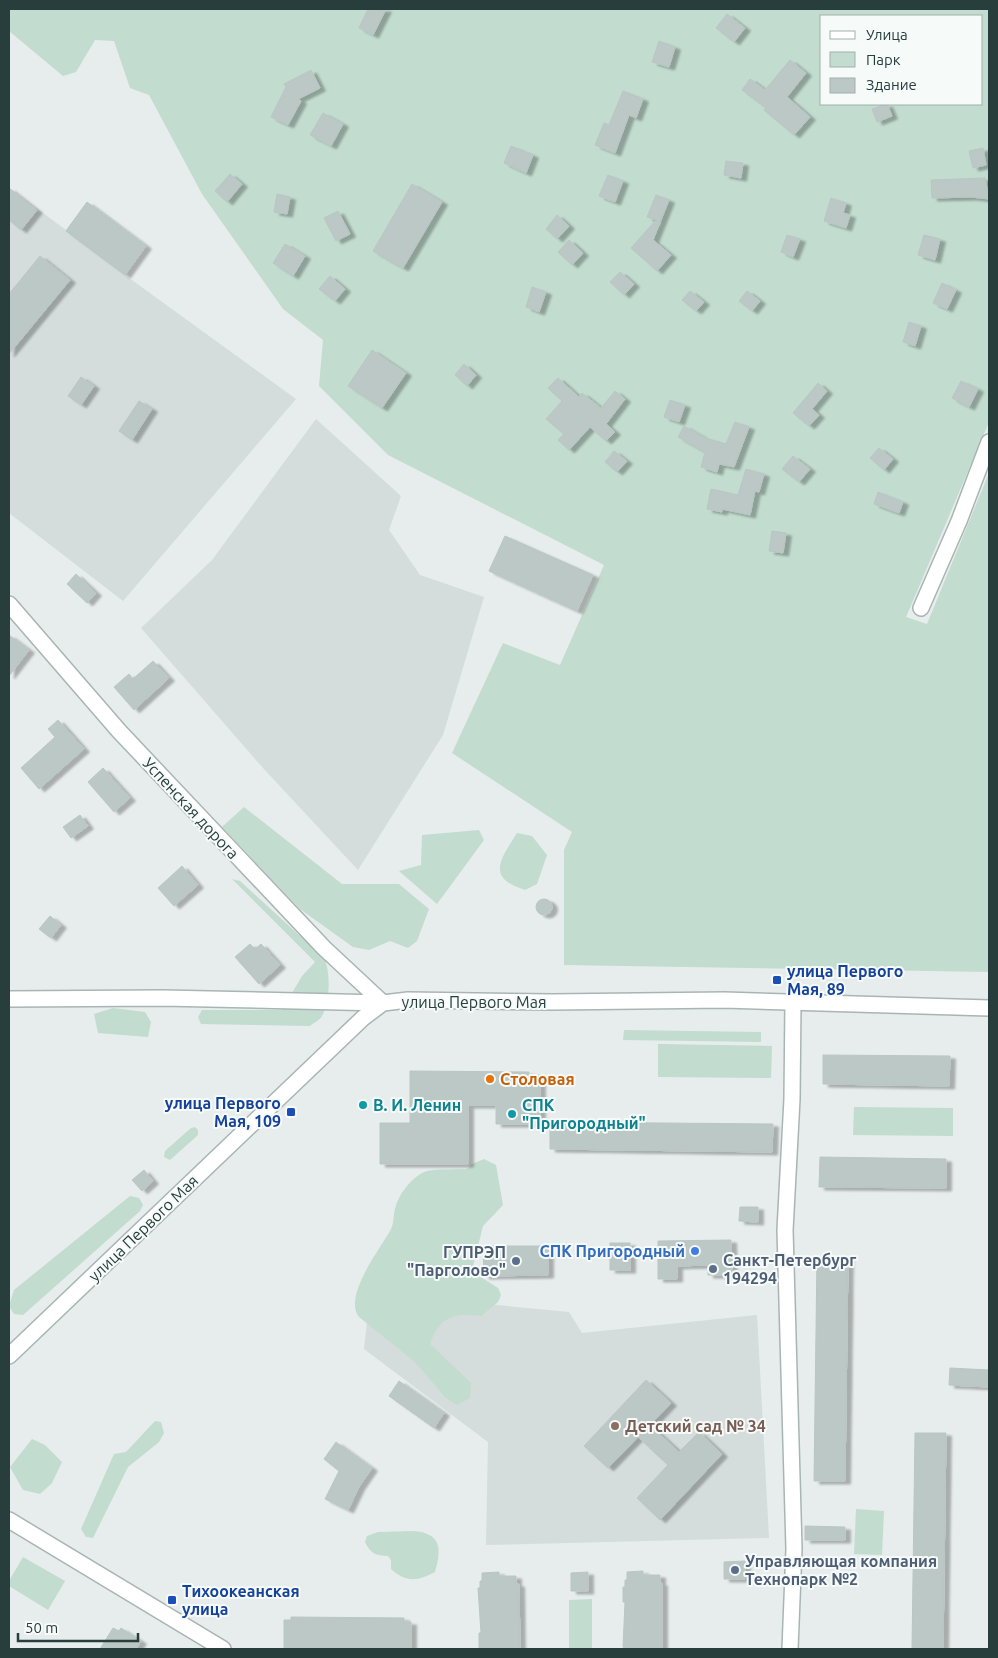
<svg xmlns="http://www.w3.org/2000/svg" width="998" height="1658" viewBox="0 0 998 1658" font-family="Ubuntu,sans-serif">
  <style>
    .built { fill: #d4dddb }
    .green { fill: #c2dccf; fill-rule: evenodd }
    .building { fill: #bcc8c6; stroke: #b9c6c4; filter: url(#shadow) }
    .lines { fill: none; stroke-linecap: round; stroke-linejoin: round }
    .minor-casing { stroke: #a9b5b4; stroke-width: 18 }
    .tertiary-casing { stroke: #a9b5b4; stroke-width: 18 }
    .minor { stroke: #fff; stroke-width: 15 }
    .tertiary { stroke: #fff; stroke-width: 15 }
    .transit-dot { fill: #1a4fb4; stroke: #f6faf9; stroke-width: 2 }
    .food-dot { fill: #e8710a; stroke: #f6faf9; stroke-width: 2 }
    .culture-dot { fill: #0f9aa8; stroke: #f6faf9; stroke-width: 2 }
    .shop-dot { fill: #3f7fe0; stroke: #f6faf9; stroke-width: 2 }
    .service-dot { fill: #5c6f8a; stroke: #f6faf9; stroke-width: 2 }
    .education-dot { fill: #8d6e63; stroke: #f6faf9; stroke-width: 2 }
    .labels { text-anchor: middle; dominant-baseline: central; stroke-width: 4; stroke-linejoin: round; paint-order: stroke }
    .street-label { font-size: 16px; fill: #273e3d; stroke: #f6faf9 }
    .transit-label { font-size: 16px; font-weight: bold; fill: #164399; stroke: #f6faf9; text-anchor: start }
    .food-label { font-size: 16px; font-weight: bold; fill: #c56008; stroke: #f6faf9; text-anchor: start }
    .culture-label { font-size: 16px; font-weight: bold; fill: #0d838f; stroke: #f6faf9; text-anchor: start }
    .shop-label { font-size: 16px; font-weight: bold; fill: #366cbe; stroke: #f6faf9; text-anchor: end }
    .service-label { font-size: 16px; font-weight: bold; fill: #4e5e75; stroke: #f6faf9; text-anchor: start }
    .education-label { font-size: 16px; font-weight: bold; fill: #785e54; stroke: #f6faf9; text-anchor: start }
  </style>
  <defs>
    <filter id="shadow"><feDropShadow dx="5.5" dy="3" stdDeviation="1" flood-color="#0004"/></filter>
  </defs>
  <rect width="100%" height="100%" fill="#e6edec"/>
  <g class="built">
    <polygon points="9,188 66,230 87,202 146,246 125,275 296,399 123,601 9,513"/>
    <polygon points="316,419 401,496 389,530 420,575 484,597 443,735 358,870 263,768 141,628 212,560"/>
    <polygon points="370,1293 569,1312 582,1333 757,1315 769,1538 486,1545 488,1442 364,1349"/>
  </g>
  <g class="green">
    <path d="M 9,9 L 989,9 L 989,422 L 906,617 L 927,624 L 989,473 L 989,972 L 564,965 L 564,850 L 572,832 L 452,753 L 503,643 L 560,665 L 604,565 L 388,455 L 319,386 L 323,340 L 283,309 L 202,194 L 149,95 L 130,88 L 114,41 L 95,40 L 76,72 L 63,76 L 9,31 ZM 822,16 L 982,16 L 982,104 L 822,104 Z"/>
    <polygon points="244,807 342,884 399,884 429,909 417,941 408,948 390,941 369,950 353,947 300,909 222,827"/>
    <polygon points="479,830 484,840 437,904 399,871 421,865 422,835"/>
    <path d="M 517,833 L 532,836 L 547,855 L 537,884 L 525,890 C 486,878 500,860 517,833 Z"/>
    <path d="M 232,879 L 240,881 L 324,958 C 331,972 330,1003 322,1016 C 320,1020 313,1023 310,1026 L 201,1024 L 198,1017 L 202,1010 L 282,1010 L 302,976 L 315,962 Z"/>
    <polygon points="113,1008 145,1012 151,1022 148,1037 98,1033 94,1014"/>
    <polygon points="624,1030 761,1032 761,1042 623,1040"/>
    <polygon points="658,1044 772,1046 771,1078 658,1077"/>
    <polygon points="854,1107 953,1108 953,1136 853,1135"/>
    <polygon points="195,1127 198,1130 198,1135 170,1160 164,1157 165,1151 191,1128"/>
    <path d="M 484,1159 L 496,1165 L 503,1205 L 483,1226 L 473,1266 L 476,1274 L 498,1288 L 501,1295 L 498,1302 L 481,1316 C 453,1313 440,1316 430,1344 L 471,1383 L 470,1398 L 457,1405 L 445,1397 L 415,1362 L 359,1317 C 343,1297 379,1250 390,1231 C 394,1225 393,1216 395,1209 C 398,1195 410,1180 422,1173 C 429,1168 457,1170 467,1169 L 472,1164 Z"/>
    <polygon points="130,1196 139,1198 143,1205 140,1211 23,1315 14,1314 9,1306 14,1290"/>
    <polygon points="155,1421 161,1422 164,1433 159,1442 128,1467 93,1538 86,1537 81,1529 114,1454 126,1452"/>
    <polygon points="32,1439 45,1445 62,1462 52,1483 40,1494 23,1490 10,1467"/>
    <polygon points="856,1509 884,1511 882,1555 854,1554"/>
    <path d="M 413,1531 C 441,1533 442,1548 435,1572 C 418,1581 406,1583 391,1569 L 391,1560 L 388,1556 C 376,1556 370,1553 365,1542 L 367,1536 L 378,1532 Z"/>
    <polygon points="23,1557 65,1581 48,1610 9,1586 9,1581"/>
    <polygon points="592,1599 592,1649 569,1649 569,1600"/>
  </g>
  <g class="building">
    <polygon points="368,9 386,9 373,35 359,28"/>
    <polygon points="727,14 745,28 734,42 716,28"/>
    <polygon points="659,41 675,47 669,67 652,62"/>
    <polygon points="790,60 806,73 787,97 810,117 794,135 764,110 766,108 742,90 750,79 765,90"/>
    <polygon points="311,70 320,88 298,99 301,101 288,125 271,117 286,87 284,84"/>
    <polygon points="623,91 643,99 636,118 629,115 615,153 595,145 604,123 609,125"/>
    <polygon points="887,104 892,116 877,122 872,109"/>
    <polygon points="323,113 343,124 331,146 310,135"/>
    <polygon points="511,146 533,155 526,173 504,163"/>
    <polygon points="983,148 986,165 973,168 969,151"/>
    <polygon points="726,161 743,163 741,178 724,175"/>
    <polygon points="230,174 242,184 227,202 215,191"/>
    <polygon points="608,175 623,181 615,202 599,196"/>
    <polygon points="985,178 989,199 971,197 932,198 931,180"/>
    <polygon points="412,184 442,202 403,268 373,251"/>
    <polygon points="9,188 37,210 21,230 9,220"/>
    <polygon points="277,194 290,197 287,214 274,212"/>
    <polygon points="656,195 669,200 653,240 671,255 657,271 631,248 656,220 647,217"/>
    <polygon points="831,198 846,203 843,213 850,215 846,228 824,221"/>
    <polygon points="87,202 146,246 125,275 66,231"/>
    <polygon points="338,211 350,234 336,241 324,218"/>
    <polygon points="557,215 569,226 557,239 546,229"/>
    <polygon points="787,235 800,239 793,257 781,252"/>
    <polygon points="924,235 940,239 935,260 918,255"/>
    <polygon points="569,240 583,253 572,265 558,252"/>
    <polygon points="285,244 305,256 293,276 273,263"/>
    <polygon points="40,256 70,280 9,354 9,294"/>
    <polygon points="620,272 634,284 624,295 610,282"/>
    <polygon points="330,276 345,289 335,301 319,289"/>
    <polygon points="942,283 956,290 947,309 933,303"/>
    <polygon points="532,287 546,292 539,312 526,307"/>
    <polygon points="690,291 704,302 696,311 682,300"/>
    <polygon points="747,291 760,301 752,311 739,301"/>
    <polygon points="909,322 921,326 915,346 903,342"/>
    <polygon points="372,350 406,373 382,408 348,386"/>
    <polygon points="464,364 476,375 467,386 455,375"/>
    <polygon points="81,377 94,386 81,405 68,396"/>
    <polygon points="558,378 579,397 582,393 601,408 615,391 625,399 606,424 615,432 606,441 590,427 569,450 558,440 564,434 546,419 562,401 548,388"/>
    <polygon points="961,381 978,389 969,407 952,398"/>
    <polygon points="818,383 827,391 812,409 819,415 809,426 793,413"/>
    <polygon points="670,400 685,405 679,422 664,417"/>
    <polygon points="139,401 152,409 132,440 119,431"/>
    <polygon points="735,422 749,427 734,467 719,464 717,472 701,467 705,452 678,437 684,426 705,438 726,444"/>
    <polygon points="879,448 893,459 884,470 870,458"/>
    <polygon points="614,451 627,461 617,472 605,462"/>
    <polygon points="793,456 810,469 799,482 782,469"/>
    <polygon points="746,469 764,474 759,492 755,491 750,515 722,509 722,512 707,509 711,489 738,495"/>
    <polygon points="878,492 903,502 899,513 874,504"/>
    <polygon points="772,531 786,533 783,553 769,551"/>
    <polygon points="505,536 593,575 577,611 489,571"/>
    <polygon points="76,574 96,593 87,603 67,584"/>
    <polygon points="9,635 29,650 9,676"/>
    <polygon points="153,661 169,678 134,710 114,687 129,674 133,679"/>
    <polygon points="58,720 84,749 39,789 21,768 55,737 48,729"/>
    <polygon points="103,768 130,798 114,812 88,782"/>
    <polygon points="80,815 88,826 71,838 63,827"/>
    <polygon points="182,866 198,885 174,906 158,888"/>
    <circle cx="544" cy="907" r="8"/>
    <polygon points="50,916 61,925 51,938 39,929"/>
    <polygon points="250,944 255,949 261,944 280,965 259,984 235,957"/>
    <polygon points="823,1055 950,1056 949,1086 823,1084"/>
    <polygon points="410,1071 529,1072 529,1075 540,1075 540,1124 496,1124 496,1105 468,1105 468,1164 380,1164 380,1123 410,1123"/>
    <polygon points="550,1122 773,1124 772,1152 550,1149"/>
    <polygon points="820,1157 946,1159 946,1188 819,1187"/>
    <polygon points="144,1170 153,1181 142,1191 132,1180"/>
    <polygon points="740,1207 758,1207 758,1222 739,1221"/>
    <polygon points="731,1240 732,1275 708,1275 708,1265 677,1266 677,1279 658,1279 658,1241"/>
    <rect x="610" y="1243" width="20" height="27"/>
    <polygon points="483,1246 548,1246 548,1275 484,1276"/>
    <polygon points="817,1257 848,1258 845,1481 814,1481"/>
    <polygon points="950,1368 989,1370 989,1387 949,1385"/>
    <polygon points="646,1380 671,1403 650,1425 679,1452 699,1432 722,1454 660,1520 637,1498 668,1465 638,1437 608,1468 584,1446"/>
    <polygon points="399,1381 444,1413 434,1428 389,1396"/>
    <polygon points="915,1433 946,1433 943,1649 912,1649"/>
    <polygon points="336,1442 372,1468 359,1487 348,1510 325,1499 339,1471 324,1459"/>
    <polygon points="805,1526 845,1527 845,1540 805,1540"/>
    <polygon points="745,1561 745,1579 724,1579 724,1562"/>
    <polygon points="643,1571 643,1575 660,1575 660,1583 662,1583 662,1649 625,1649 623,1647 625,1602 623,1602 623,1587 625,1587 625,1580 627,1580 627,1572"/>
    <polygon points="499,1572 499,1576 516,1576 516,1584 519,1584 520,1649 479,1648 479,1633 481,1633 478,1588 480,1588 480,1581 482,1581 482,1573"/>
    <polygon points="588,1572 588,1591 571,1591 571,1573"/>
    <polygon points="291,1617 404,1618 404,1622 411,1622 411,1649 284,1649 284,1620 291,1620"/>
    <polygon points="113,1628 119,1631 121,1628 141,1641 136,1649 100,1649"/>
  </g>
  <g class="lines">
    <defs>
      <g id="minor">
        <polyline points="9,604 119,731 324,948 383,1003"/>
        <polyline points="921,608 959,521 989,442"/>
        <polyline points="9,999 163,998 383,1003"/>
        <polyline points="790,1649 794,1549 785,1230 792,1099 793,1002"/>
      </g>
      <g id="tertiary">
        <polyline points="9,1356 363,1018 383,1003 408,1000 553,1002 724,1000 989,1008"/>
        <polyline points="9,1520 223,1649"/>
      </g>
    </defs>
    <use href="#minor" class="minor-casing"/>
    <use href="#tertiary" class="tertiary-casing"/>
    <use href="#minor" class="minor"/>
    <use href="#tertiary" class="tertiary"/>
  </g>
  <g class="transit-dot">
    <rect x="772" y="975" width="10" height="10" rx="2.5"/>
    <rect x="286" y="1107" width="10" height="10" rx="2.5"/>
    <rect x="167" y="1595" width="10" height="10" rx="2.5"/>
  </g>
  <circle class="food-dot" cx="490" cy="1079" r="5"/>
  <g class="culture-dot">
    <circle cx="363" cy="1105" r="5"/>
    <circle cx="512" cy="1114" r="5"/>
  </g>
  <circle class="shop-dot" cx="695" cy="1251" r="5"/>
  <g class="service-dot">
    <circle cx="516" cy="1261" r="5"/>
    <circle cx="713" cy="1269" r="5"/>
    <circle cx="735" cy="1570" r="5"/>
  </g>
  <circle class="education-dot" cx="615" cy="1426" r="5"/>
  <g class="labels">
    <g class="street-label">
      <text transform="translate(191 808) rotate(47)">Успенская дорога</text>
      <text x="474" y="1002">улица Первого Мая</text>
      <text transform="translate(143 1228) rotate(-44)">улица Первого Мая</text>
    </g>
    <g class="transit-label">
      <text x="787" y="971">улица Первого<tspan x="787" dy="18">Мая, 89</tspan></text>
      <text x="281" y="1103" text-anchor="end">улица Первого<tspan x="281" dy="18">Мая, 109</tspan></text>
      <text x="182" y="1591">Тихоокеанская<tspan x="182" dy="18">улица</tspan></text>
    </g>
    <g class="food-label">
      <text x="500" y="1079">Столовая</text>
    </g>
    <g class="culture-label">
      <text x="373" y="1105">В. И. Ленин</text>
      <text x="522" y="1105">СПК<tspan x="522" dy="18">"Пригородный"</tspan></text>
    </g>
    <g class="shop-label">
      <text x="685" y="1251">СПК Пригородный</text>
    </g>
    <g class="service-label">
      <text x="506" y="1252" text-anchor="end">ГУПРЭП<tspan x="506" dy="18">"Парголово"</tspan></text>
      <text x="723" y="1260">Санкт-Петербург<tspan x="723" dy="18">194294</tspan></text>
      <text x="745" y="1561">Управляющая компания<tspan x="745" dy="18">Технопарк №2</tspan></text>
    </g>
    <g class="education-label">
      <text x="625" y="1426">Детский сад № 34</text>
    </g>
  </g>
  <rect width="998" height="1658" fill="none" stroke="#273e3d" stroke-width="20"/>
  <rect x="820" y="15" width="162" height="90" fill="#f6faf9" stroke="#a3afae"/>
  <rect x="830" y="31" width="25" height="8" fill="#ffffff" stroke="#a3afae"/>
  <text x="866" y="40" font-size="15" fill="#273e3d">Улица</text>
  <rect x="830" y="52" width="25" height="15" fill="#c2dccf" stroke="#a3afae"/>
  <text x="866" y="65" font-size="15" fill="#273e3d">Парк</text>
  <rect x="830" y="78" width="25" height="15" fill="#bcc8c6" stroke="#a3afae"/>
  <text x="866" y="90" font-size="15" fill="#273e3d">Здание</text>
  <path d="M18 1633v8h120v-8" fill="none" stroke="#273e3d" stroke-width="2.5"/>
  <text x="25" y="1633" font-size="15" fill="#273e3d" stroke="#f6faf9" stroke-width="4" paint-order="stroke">50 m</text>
</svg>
